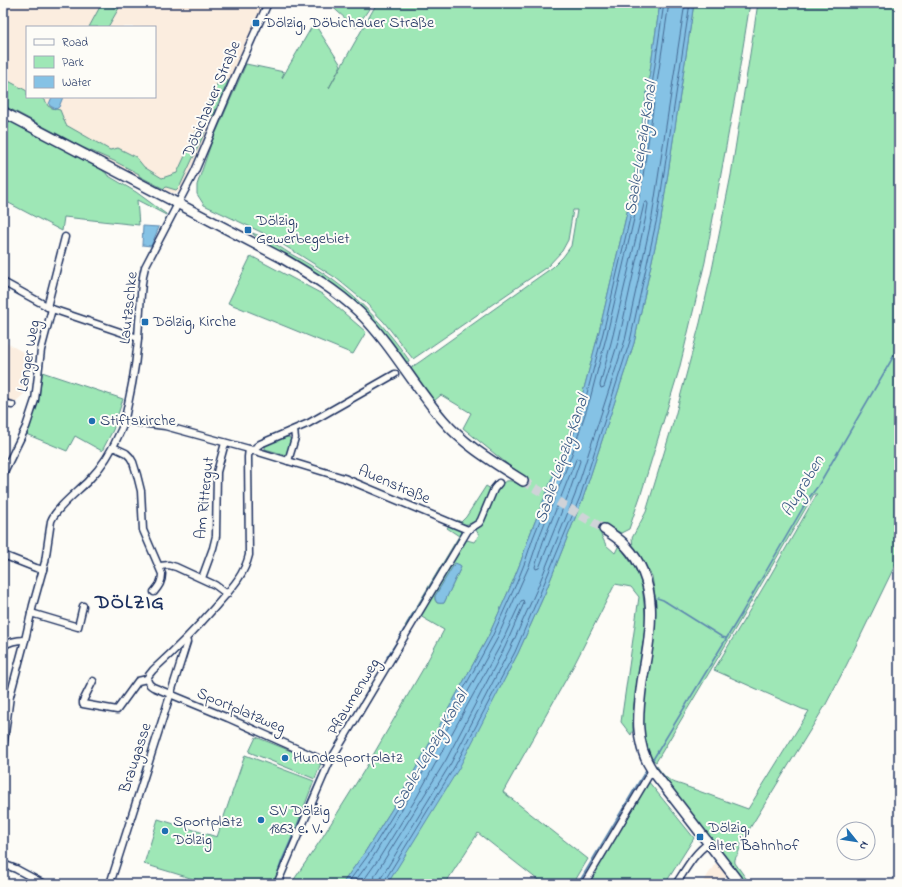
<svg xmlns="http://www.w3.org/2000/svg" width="902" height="887" viewBox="0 0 902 887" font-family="'Indie Flower',sans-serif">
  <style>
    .built { fill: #fbeddf; fill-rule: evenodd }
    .green { fill: #9ee7b6; stroke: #5c8b8a; fill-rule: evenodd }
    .water { fill: #85c2e5; stroke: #5b87af }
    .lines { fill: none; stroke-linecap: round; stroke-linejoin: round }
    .shore { stroke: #456a94; stroke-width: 1 }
    .stream { stroke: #5b87af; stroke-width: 1.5 }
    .secondary-tunnel { stroke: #d0d3d8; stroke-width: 9; stroke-dasharray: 9 4.5; stroke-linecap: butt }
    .street-casing { stroke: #1b2f5e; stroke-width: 9 }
    .secondary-casing { stroke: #1b2f5e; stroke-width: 12 }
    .street { stroke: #fdfcf7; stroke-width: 6 }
    .secondary { stroke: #fdfcf7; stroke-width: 9 }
    .poi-dot { fill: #1f6fb2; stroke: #fdfcf7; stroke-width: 1.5 }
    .labels { text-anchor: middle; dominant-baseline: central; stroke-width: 4; stroke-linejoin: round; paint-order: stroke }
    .poi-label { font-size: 16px; fill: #1b2f5e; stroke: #fdfcf7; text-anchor: start }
    .street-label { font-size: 16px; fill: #1b2f5e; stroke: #fdfcf7 }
    .water-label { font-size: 17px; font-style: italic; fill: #3b5b86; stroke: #fdfcf7 }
    .district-label { font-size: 20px; font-weight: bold; letter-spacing: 1px; fill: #1b2f5e; stroke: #fdfcf7 }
  </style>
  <rect width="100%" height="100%" fill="#fdfcf7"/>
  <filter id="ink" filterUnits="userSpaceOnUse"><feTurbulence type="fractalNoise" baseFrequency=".025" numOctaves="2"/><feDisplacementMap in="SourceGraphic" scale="8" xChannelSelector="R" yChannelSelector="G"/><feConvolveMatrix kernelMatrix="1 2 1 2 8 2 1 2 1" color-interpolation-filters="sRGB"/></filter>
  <g filter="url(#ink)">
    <g class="built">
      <path d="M 3,3 L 268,3 L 181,189 L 178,192 L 174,193 L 170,192 L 118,166 L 57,137 L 3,107 ZM 27,27 L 155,27 L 155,97 L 27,97 Z"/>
      <polygon points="3,341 30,356 28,387 25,393 13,404 3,402"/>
      <polygon points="718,859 728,873 721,884 702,884"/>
    </g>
    <g class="green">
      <polygon points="102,3 114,7 119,8 108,27 89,27"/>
      <polygon points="328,3 373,3 356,28"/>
      <path d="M 377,3 L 660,3 L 633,187 L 599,332 L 582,396 L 563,451 L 529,537 L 521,561 L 513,581 L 488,637 L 404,790 L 365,852 L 342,884 L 291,884 L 320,841 L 365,769 L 423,669 L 444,630 L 420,616 L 464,542 L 467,540 L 474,542 L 479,535 L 476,530 L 480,525 L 497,488 C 508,477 511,480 523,487 L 527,478 L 506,463 L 463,428 L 471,413 L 441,395 L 434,401 L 411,370 L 412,367 L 421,361 L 553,267 L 563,257 L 571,246 L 577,210 L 573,210 L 568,240 L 562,251 L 548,266 L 413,359 L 384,322 L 364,301 L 336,278 L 300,255 L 263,233 L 204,205 L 197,194 L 197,185 L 211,144 L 246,64 L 284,72 L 282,78 L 314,23 L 341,65 L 329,88 ZM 460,565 L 461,567 L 444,603 L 437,603 L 435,600 L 435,596 Z"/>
      <polygon points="694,3 750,3 735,97 705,262 679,370 641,494 629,529 621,533 605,525 601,535 606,545 615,553 619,545 641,577 646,622 633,711 633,730 631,735 621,722 639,597 631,587 615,584 574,665 503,792 588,859 573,884 543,884 478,833 445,884 387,884 458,768 518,653 545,593 583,498 634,343 661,219"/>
      <path d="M 758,3 L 899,3 L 899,557 L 847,664 L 825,706 L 742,841 C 741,844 740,848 739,851 C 738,856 734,857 735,863 L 750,884 L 745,884 L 708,837 L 709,836 L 702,827 L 700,827 L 655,768 L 657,765 C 658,769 660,770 662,773 C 669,781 672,782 682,785 L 748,809 L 809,711 L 802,709 L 714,670 L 770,576 L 817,494 L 814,494 L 741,619 L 656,762 L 653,760 L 648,752 L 643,737 L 642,718 L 645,691 L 653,636 L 656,603 L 652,576 L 633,547 L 632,538 L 646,512 L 674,420 L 700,323 L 712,270 L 731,175 Z"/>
      <polygon points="3,78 27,91 27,97 40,97 45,100 48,106 52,108 60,110 66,125 110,150 118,148 136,157 144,167 162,178 177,173 197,130 202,128 204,130 205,132 180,186 176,190 166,187 164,189 139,176 139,174 114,161 82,147 3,105"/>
      <polygon points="225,78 228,81 213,116 204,113 219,80"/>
      <polygon points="3,117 96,165 107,174 107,175 136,192 166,214 166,215 137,200 139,225 64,217 62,231 3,200"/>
      <path d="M 252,233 C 265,237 277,245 289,253 C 304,261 319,270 333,280 C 363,302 388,330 409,360 L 409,361 L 405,363 L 395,349 L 292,260 L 261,241 Z"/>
      <polygon points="251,256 322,294 366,332 353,354 228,303"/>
      <path d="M 42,372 L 123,399 L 113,430 L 102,451 L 75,436 L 67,451 L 26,434 C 34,411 41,396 42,372 Z"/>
      <polygon points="285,437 288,437 290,438 291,441 287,455 286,455 265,449 265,445"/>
      <path d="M 486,486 L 491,489 C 489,496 482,517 477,521 C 474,523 471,523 468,524 C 463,525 460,524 457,520 L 461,522 L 466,517 Z"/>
      <polygon points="450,524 461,531 462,537 407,628 405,626 459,536 447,528"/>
      <polygon points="256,737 321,763 315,779 249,752"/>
      <polygon points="245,755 314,781 274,884 210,884 144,864 158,819 217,837"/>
      <polygon points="648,781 694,838 665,884 587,884"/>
    </g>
    <g class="water">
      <polygon points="660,3 694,3 661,219 634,343 583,498 545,593 518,653 459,768 388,883 387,884 342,884 365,852 404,790 488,637 513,581 521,561 529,537 563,451 582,396 599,332 633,187"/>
      <polygon points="52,97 63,97 59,107 56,109 50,106 49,104"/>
      <polygon points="143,226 159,227 151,246 142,245"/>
      <path d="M 455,563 L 460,565 L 461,567 L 444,603 C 438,604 435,603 435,596 Z"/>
    </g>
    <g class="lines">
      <g class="shore">
        <polygon points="647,202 648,204 646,216 619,339 604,387 601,388 600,385 613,335 644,204"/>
        <polygon points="577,458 579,459 580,461 569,493 539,568 536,569 535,567 543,542"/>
        <polyline points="347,884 369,854 407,792 491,639 517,582 525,562 533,538 567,453 586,397 603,333 637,188 664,3"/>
        <polyline points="353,884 373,857 411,794 496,641 521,584 530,564 538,540 572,454 590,399 607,334 641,189 669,3"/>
        <polyline points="361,884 378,860 417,797 501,644 521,601 523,600 524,603 505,647 446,760 375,875 374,879 373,884"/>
        <polyline points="379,884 381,878 451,763 510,649 537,589 575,495 625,340 652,217 685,3"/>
        <polyline points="384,884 385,880 455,766 515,652 541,591 580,497 630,341 657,218 690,3"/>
      </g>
      <g class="stream">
        <polyline points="657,598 663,600 722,637 726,638"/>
        <polyline points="407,624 447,559"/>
        <polyline points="399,638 404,629"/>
        <polyline points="387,657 396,643"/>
        <polyline points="372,685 383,667"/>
        <polyline points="353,716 365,696"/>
        <polyline points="342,736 350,721"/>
        <polyline points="652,761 740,616 808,499 818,486 899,347"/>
        <polyline points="274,884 282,860 322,770"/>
        <polyline points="578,884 646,770"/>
      </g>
      <polyline class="secondary-tunnel" points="523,481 604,529"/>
      <defs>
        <g id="street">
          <polyline points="3,282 52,309 138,338"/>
          <polyline points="47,307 65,237"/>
          <polyline points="3,403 12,405"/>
          <polyline points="125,421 165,426 249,449 344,478 468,530"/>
          <path d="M 113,447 L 126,453 L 130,457 L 133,462 L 137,475 L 141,491 L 143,530 L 162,574 C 162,582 159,586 154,592"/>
          <polyline points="253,451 256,447 260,444 309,423 395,374"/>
          <polyline points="288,461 295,438 294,430"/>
          <polyline points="3,474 26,427 35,400 41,350 52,309"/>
          <polyline points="3,555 36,568 43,570"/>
          <polyline points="160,566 169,565 176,567 215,585 227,594"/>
          <polyline points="202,578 213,548 216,536 217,472 225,443"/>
          <polyline points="31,613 78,627 83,606"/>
          <path d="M 3,646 C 10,641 17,640 25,640"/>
          <path d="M 147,679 L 149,675 L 153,670 C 175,650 196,629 216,606 C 230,590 244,576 249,555 L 248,457 L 249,449"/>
          <path d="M 147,679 C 148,683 149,685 153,687 L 228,718 L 329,763"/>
          <polyline points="93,681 83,701 83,704 117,710 138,681 147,679"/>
          <path d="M 3,749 L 10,696 L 25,640 L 33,605 L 45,562 L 51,521 C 56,508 77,492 88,481 C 102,467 113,449 121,430 C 125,422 126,413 128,404 C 134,377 138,349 139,322 C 141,304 140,285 145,267 L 195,171 L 234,79 L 268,3"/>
          <polyline points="3,864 16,869 44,884"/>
          <polyline points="586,881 652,770"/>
          <polyline points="110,884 182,658 187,642 186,639"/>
          <polyline points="277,884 329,763 468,530 479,523 481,520 494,489 499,483"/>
          <path d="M 676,884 C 686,869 694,853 709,843"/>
        </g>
        <g id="secondary">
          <path d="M 3,112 L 282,258 C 309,274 336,290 359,312 C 392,345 413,385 443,420 C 465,446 495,463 523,481"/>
          <path d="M 604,529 C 611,534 620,539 626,546 C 662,584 650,635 642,682 C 638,712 634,743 652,770 L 740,884"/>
        </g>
      </defs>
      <use href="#street" class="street-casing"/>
      <use href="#secondary" class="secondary-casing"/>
      <use href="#street" class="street"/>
      <use href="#secondary" class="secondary"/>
    </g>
  </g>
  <g class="poi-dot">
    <rect x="252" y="19" width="8" height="8" rx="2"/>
    <rect x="244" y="226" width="8" height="8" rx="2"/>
    <rect x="141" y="318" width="8" height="8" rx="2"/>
    <circle cx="92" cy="421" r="4"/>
    <circle cx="285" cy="758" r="4"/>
    <circle cx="261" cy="820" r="4"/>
    <circle cx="165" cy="831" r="4"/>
    <rect x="696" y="833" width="8" height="8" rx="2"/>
  </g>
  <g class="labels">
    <g class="poi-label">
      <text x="264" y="23">Dölzig, Döbichauer Straße</text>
      <text x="256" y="221">Dölzig,<tspan x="256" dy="18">Gewerbegebiet</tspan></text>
      <text x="153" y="322">Dölzig, Kirche</text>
      <text x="100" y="421">Stiftskirche</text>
      <text x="293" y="758">Hundesportplatz</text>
      <text x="269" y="811">SV Dölzig<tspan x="269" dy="18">1863 e. V.</tspan></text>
      <text x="173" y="822">Sportplatz<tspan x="173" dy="18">Dölzig</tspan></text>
      <text x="708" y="828">Dölzig,<tspan x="708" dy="18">alter Bahnhof</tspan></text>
    </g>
    <g class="street-label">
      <text transform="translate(212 99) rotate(-67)">Döbichauer Straße</text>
      <text transform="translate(129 308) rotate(-84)">Lautzschke</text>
      <text transform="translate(29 356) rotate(-80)">Langer Weg</text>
      <text transform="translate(394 485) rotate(23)">Auenstraße</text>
      <text transform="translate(205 498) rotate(-84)">Am Rittergut</text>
      <text transform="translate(354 697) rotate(-59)">Pflaumenweg</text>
      <text transform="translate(241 711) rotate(23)">Sportplatzweg</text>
      <text transform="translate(136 758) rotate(-72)">Braugasse</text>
    </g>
    <g class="water-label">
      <text transform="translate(641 148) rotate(-81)">Saale-Leipzig-Kanal</text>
      <text transform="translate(562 459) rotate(-71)">Saale-Leipzig-Kanal</text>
      <text transform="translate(803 486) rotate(-59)">Augraben</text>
      <text transform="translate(430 750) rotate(-60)">Saale-Leipzig-Kanal</text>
    </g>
    <g class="district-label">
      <text x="130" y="603">DÖLZIG</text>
    </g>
  </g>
  <rect width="902" height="887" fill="none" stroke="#fdfcf7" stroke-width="16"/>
  <rect x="8" y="8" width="886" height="871" fill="none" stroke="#1b2f5e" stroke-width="1.5" filter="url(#ink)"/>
  <rect x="26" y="26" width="130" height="72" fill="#fdfcf7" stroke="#a3aaba"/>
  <rect x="34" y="39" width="20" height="6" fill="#fdfcf7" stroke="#a3aaba"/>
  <text x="62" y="46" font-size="12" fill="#1b2f5e">Road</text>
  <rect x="34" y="56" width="20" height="12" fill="#9ee7b6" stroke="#a3aaba"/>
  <text x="62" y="66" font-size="12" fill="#1b2f5e">Park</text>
  <rect x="34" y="76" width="20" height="12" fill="#85c2e5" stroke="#a3aaba"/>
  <text x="62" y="86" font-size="12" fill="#1b2f5e">Water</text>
  <g transform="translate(856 841) rotate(120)"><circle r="19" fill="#fdfcf7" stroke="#a3aaba"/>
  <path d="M0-3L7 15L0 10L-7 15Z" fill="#1f6fb2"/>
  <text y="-6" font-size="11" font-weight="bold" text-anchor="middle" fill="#1b2f5e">N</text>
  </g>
</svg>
